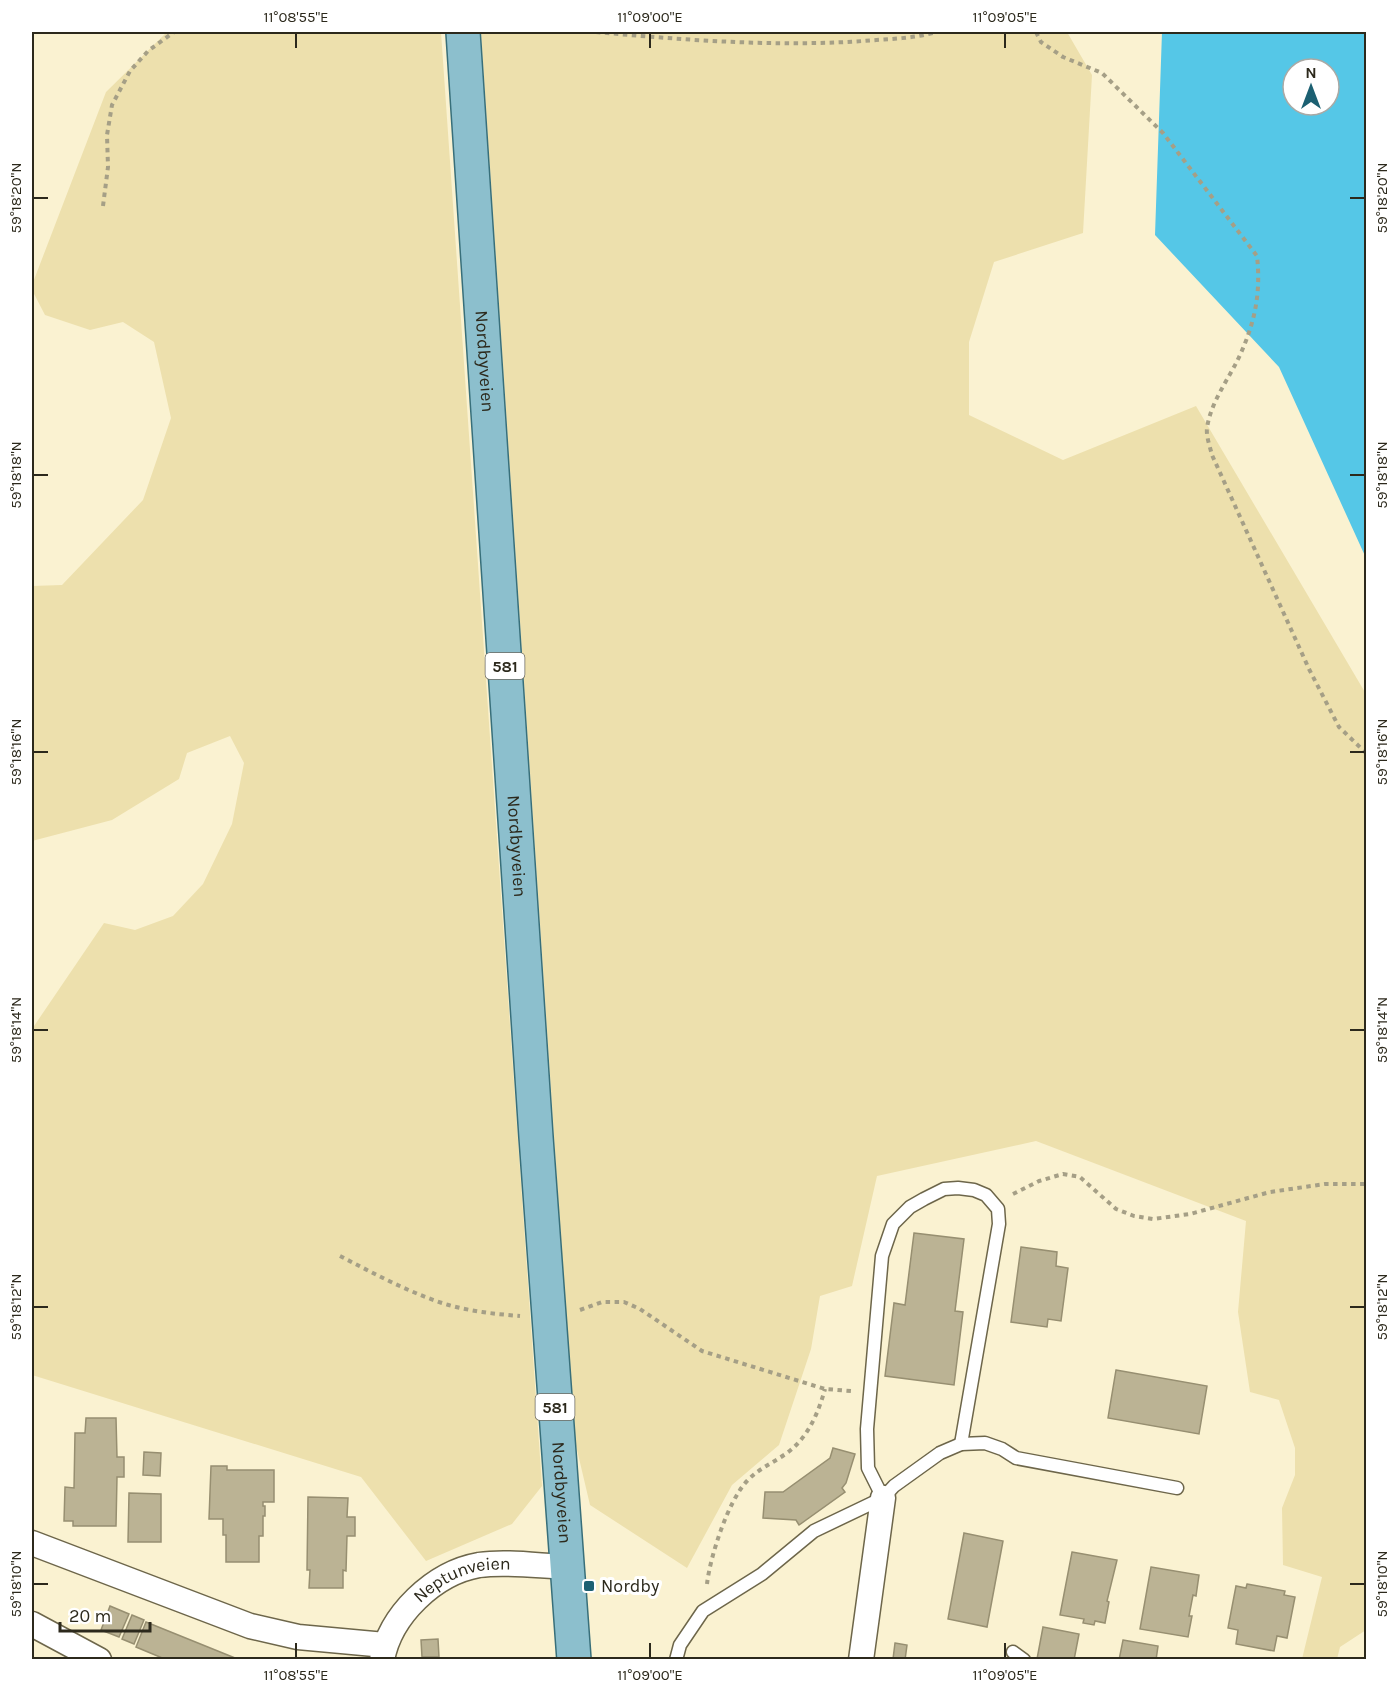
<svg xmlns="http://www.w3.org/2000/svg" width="1398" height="1691" viewBox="0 0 1398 1691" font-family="Karla,sans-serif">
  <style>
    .green { fill: #ede0ad }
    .water { fill: #55c7e7; fill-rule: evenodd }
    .building { fill: #bbb394; stroke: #978f71; stroke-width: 1.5 }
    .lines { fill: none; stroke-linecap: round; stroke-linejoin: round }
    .lane-casing { stroke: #6d664a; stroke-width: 15 }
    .street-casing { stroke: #6d664a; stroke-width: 27 }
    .primary-casing { stroke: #386f7a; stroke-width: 36 }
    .path { stroke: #a59f86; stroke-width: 4; stroke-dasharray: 4.5 4.5; stroke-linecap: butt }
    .lane { stroke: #fff; stroke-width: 12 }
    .street { stroke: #fff; stroke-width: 24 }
    .primary { stroke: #8cbfcd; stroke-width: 33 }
    .ticks { fill: none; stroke: #2c291c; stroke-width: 2 }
    .poi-dot { fill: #1c6072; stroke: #fff; stroke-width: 2 }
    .labels { text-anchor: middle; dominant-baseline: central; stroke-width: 6; stroke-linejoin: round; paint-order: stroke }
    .shield { fill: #fff; stroke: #6b6960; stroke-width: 1.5 }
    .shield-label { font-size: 16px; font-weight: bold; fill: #2c291c }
    .street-label { font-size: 18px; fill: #2c291c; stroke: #fff }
    .poi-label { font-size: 18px; fill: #2c291c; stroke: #fff; text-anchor: start }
    .neatline { fill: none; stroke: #2c291c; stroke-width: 2 }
    .ticks-label { font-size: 15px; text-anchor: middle; fill: #2c291c }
  </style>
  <rect width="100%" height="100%" fill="#faf2d1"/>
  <g class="green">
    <polygon points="167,32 441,32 542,1486 512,1524 426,1561 361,1477 32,1375 32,1029 104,923 135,930 173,916 203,884 232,824 244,763 230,736 187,753 179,779 112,820 32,841 32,586 62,585 143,500 171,418 154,342 123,322 90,330 45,315 32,290 32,285 106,92"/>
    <polygon points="481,32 1067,32 1092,75 1083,233 994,262 969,342 969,415 1063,460 1196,406 1366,694 1366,1630 1340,1647 1337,1659 1302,1659 1322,1577 1283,1565 1282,1508 1295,1475 1295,1448 1279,1400 1250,1392 1238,1312 1246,1221 1036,1141 877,1176 852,1286 820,1296 811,1349 779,1445 732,1485 687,1568 590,1505 574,1437"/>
  </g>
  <path class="water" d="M 1162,32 L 1366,32 L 1366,558 L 1279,367 L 1155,235 ZM 1293,69 L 1329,69 L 1329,105 L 1293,105 Z"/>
  <g class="building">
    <polygon points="914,1233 964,1239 955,1311 963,1312 954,1385 885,1376 894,1303 905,1305"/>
    <polygon points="1021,1247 1057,1252 1056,1266 1068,1268 1061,1321 1048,1319 1047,1327 1011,1322"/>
    <polygon points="1116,1370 1207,1386 1199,1434 1108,1418"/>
    <polygon points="86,1418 116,1418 117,1457 124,1457 124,1477 117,1477 116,1526 73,1526 73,1521 64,1521 65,1487 74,1488 75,1433 85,1433"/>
    <polygon points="833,1448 855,1454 846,1483 842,1488 845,1492 799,1525 796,1520 763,1518 765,1492 783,1492 830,1458"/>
    <polygon points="144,1452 161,1453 160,1476 143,1475"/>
    <polygon points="211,1466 227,1466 227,1470 274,1470 274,1502 263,1502 263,1506 265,1506 265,1516 263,1516 263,1536 259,1536 259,1562 226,1562 226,1535 223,1535 223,1519 209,1519"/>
    <polygon points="129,1493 161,1494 161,1542 128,1542"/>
    <polygon points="308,1497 348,1498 347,1517 355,1517 355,1536 347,1536 346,1571 343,1570 343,1588 309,1588 310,1570 307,1570"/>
    <polygon points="964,1533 1003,1541 987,1627 948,1619"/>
    <polygon points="1072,1552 1117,1560 1107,1601 1109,1602 1105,1623 1095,1621 1094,1625 1083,1623 1084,1619 1060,1615"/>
    <polygon points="1151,1567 1199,1575 1196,1596 1193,1595 1189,1616 1192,1616 1188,1637 1140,1629"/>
    <polygon points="1247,1584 1285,1591 1284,1595 1295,1597 1287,1638 1277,1636 1274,1651 1236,1644 1238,1630 1228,1628 1236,1586 1246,1588"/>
    <polygon points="110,1606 129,1614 119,1637 101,1630"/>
    <polygon points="132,1615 144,1620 134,1644 122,1639"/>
    <polygon points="146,1622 240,1660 167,1660 136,1647"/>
    <polygon points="1043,1627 1079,1634 1074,1660 1037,1659"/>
    <polygon points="438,1639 439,1657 422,1657 421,1640"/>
    <polygon points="1123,1640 1158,1646 1156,1660 1119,1660"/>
    <polygon points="895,1643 907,1645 905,1660 893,1659"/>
  </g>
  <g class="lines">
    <defs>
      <g id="lane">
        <polyline points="883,1498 868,1468 867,1429 882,1256 893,1224 910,1207 924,1199 944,1189 958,1188 974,1190 986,1195 998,1209 999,1224 961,1444"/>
        <polyline points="1013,1652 1024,1660"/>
        <polyline points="676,1660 680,1645 703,1611 762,1574 814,1531 883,1498 894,1486 940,1453 961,1444 985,1443 1002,1449 1016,1458 1177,1488"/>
      </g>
      <g id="street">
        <polyline points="32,1543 250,1626 298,1637 385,1645"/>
        <polyline points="32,1624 99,1660"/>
        <path id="s1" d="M 382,1660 C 390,1615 434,1573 479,1565 C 507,1561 539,1566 567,1567"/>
        <polyline points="861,1660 883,1498"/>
      </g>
      <g id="primary">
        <path id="s2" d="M 463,32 L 536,1137 L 574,1660"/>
      </g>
    </defs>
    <use href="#lane" class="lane-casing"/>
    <use href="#street" class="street-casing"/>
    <use href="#primary" class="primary-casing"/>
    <g class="path">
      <path d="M 596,32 C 684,40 774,47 863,41 C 886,39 913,39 936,32"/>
      <path d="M 1036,32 L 1041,42 L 1063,57 L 1102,73 L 1163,133 L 1257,256 C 1261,293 1255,322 1240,355 C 1229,379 1211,401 1207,428 C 1206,436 1210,447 1212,455 L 1309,669 L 1339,727 L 1366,753"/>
      <polyline points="103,206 108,167 107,135 112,105 130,71 148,51 174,32"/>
      <polyline points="1013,1194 1039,1181 1063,1174 1080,1177 1116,1209 1134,1216 1153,1219 1190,1214 1270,1192 1325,1184 1366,1184"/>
      <path d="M 340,1256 C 373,1273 406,1291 442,1303 C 467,1311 494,1314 520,1316"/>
      <polyline points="580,1310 602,1302 624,1302 640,1309 702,1351 825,1389 851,1391"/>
      <path d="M 707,1584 C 710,1557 728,1501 747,1481 C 758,1469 771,1464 784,1455 C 807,1440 818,1414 825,1389"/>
    </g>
    <use href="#lane" class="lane"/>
    <use href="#street" class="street"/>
    <use href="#primary" class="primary"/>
  </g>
  <path class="ticks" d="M 296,33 L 296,48M 650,33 L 650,48M 1005,33 L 1005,48M 33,198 L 48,198M 1350,198 L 1365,198M 33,475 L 48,475M 1350,475 L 1365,475M 33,752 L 48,752M 1350,752 L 1365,752M 33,1030 L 48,1030M 1350,1030 L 1365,1030M 33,1307 L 48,1307M 1350,1307 L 1365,1307M 33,1584 L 48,1584M 1350,1584 L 1365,1584M 296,1643 L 296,1658M 650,1643 L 650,1658M 1005,1643 L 1005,1658"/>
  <rect class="poi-dot" x="583" y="1580" width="12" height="12" rx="3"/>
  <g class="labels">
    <g class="shield">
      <rect x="485.5" y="653" width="39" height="26" rx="4.5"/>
      <rect x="535.5" y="1394" width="39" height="26" rx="4.5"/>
    </g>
    <g class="shield-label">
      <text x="505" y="666">581</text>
      <text x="555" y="1407">581</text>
    </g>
    <g class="street-label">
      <text stroke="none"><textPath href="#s2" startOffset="330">Nordbyveien</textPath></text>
      <text stroke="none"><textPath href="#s2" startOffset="816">Nordbyveien</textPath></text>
      <text stroke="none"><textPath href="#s2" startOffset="1464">Nordbyveien</textPath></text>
      <text stroke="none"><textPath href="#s1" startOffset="123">Neptunveien</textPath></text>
    </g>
    <g class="poi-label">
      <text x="601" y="1586">Nordby</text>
    </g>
  </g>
  <rect width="1398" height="1691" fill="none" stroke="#ffffff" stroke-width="66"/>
  <g transform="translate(1311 87)"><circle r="28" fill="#ffffff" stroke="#aba9a4" stroke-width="1.5"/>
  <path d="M0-4.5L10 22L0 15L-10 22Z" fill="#1c6072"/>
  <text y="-9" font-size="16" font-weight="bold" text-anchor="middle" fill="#2c291c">N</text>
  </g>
  <path d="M60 1622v9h90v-9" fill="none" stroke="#2c291c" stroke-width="3"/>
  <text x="69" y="1622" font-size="18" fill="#2c291c" stroke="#ffffff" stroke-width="4.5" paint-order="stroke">20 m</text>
  <rect x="33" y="33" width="1332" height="1625" class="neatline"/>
  <g class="ticks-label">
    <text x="296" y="22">11°08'55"E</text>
    <text x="650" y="22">11°09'00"E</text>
    <text x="1005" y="22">11°09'05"E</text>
    <text transform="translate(16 198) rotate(-90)" y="5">59°18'20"N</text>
    <text transform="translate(1382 198) rotate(-90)" y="5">59°18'20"N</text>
    <text transform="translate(16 475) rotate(-90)" y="5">59°18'18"N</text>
    <text transform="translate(1382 475) rotate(-90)" y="5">59°18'18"N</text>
    <text transform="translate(16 752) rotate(-90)" y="5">59°18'16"N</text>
    <text transform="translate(1382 752) rotate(-90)" y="5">59°18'16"N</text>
    <text transform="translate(16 1030) rotate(-90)" y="5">59°18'14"N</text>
    <text transform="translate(1382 1030) rotate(-90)" y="5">59°18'14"N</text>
    <text transform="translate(16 1307) rotate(-90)" y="5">59°18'12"N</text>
    <text transform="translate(1382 1307) rotate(-90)" y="5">59°18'12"N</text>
    <text transform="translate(16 1584) rotate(-90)" y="5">59°18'10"N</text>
    <text transform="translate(1382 1584) rotate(-90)" y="5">59°18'10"N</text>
    <text x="296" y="1680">11°08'55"E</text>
    <text x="650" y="1680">11°09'00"E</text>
    <text x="1005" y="1680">11°09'05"E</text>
  </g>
</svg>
